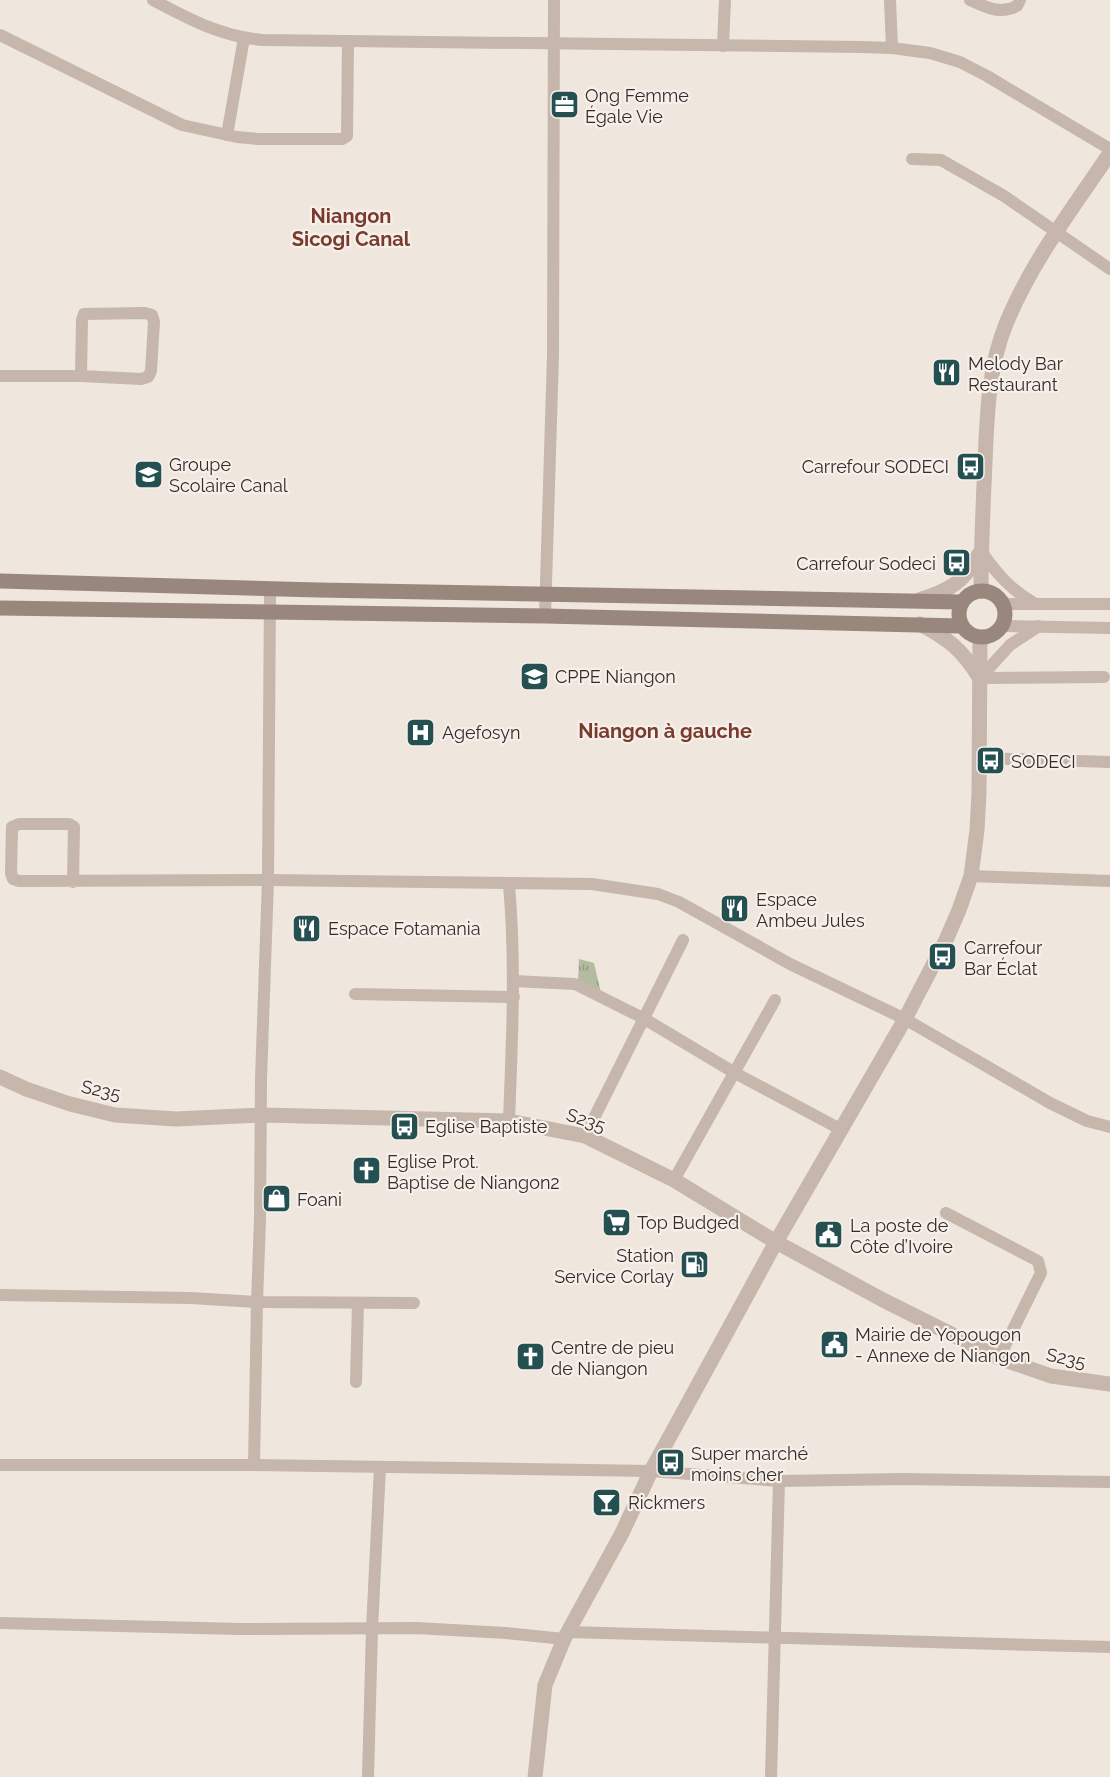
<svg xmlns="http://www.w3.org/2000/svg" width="1110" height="1777" viewBox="0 0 1110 1777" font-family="Raleway,sans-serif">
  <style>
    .grass { fill: url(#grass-tufts) }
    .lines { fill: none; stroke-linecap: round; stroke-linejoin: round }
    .minor { stroke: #c6b6ab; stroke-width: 12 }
    .tertiary { stroke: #c6b6ab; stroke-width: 15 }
    .secondary { stroke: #99867d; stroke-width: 15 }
    .labels { text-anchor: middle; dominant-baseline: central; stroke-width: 4.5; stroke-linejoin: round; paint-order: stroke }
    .poi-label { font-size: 18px; fill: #352c29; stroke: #f7f0ea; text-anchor: start }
    .street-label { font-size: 18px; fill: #352c29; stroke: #f7f0ea }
    .neighbourhood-label { font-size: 20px; font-weight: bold; fill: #793b2d; stroke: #f7f0ea }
  </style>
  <defs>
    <pattern id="grass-tufts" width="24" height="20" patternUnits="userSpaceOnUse" patternTransform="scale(1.5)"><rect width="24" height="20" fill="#b4bca0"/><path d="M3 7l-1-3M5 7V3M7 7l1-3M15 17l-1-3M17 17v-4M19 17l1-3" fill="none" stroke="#939982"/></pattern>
  </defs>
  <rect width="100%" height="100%" fill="#efe6de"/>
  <polygon class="grass" points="579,959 594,963 601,993 578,983"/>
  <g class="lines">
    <g class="minor">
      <path d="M 153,0 C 189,19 222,37 263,40 L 861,47 L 892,48 L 930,53 L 960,62 L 987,76 L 1110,149"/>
      <polyline points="890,0 892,48"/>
      <path d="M 970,0 C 986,7 999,15 1017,6 L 1020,0"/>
      <polyline points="0,35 182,125 237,137 258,139 342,139 347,136 348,41"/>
      <polyline points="723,46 725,0"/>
      <polyline points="227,135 244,38"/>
      <polyline points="912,159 941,160 1004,196 1110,269"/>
      <polyline points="0,376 81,376 141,379 148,377 151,371 154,322 152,315 145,313 84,314 82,320 81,376"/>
      <path d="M 981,551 C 996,573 1011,590 1034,603"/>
      <polyline points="270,589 268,880 261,1079 260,1219 257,1302 414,1303"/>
      <polyline points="1003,604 1110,604"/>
      <polyline points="545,616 553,355 554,0"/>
      <polyline points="1002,626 1110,628"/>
      <polyline points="980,678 1104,677"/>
      <polyline points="980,678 1010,645 1039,626"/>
      <polyline points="980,758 1110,762"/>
      <polyline points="971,876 1110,881"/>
      <polyline points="73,882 74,827 69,824 19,824 12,827 11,873 13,879 19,881 268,880 592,884 658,894 679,902 790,964 905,1019 1050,1103 1087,1121 1110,1127"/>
      <path d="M 509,885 C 516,963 512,1042 509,1121"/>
      <polyline points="513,981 575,984 643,1018 735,1073 842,1130"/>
      <polyline points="355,994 514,997"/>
      <polyline points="585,1136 683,940"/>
      <polyline points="674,1180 775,1000"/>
      <polyline points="946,1213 1038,1261 1041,1273 999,1358"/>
      <polyline points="0,1295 191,1298 257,1302 254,1465"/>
      <polyline points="356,1382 358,1303"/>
      <polyline points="0,1465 254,1465 651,1471 779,1481 903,1479 1110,1482"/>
      <polyline points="0,1623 240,1629 416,1628 506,1633 564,1639"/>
      <polyline points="568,1632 1110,1647"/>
      <polyline points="368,1777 372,1629 380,1467"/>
      <polyline points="771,1777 779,1481"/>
    </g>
    <g class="tertiary">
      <path d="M 981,591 C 981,548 983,506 985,463 C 987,416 988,368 1006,324 C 1031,262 1073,208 1110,153"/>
      <path d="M 919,600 C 948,591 965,582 979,554"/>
      <path d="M 920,624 C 949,639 962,650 979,677"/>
      <polyline points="0,1077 26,1089 70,1104 115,1115 176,1119 262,1115 509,1121 585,1136 674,1180 776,1242 883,1300 999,1358 1051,1376 1110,1384"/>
      <polyline points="535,1777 545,1685 564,1639 622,1533 651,1471 776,1242 905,1019 946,940 959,910 971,876 977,830 979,793 980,638"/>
    </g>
    <g class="secondary">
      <polyline points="0,581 318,590 961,602"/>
      <circle cx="982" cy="614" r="23"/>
      <polyline points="0,608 545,616 960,626"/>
    </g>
  </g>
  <defs>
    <symbol id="office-square" viewBox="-11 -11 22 22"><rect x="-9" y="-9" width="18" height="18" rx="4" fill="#245051" stroke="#f7f0ea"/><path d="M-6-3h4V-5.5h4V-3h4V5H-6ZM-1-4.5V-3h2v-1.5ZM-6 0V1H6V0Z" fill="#fff"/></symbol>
    <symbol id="restaurant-square" viewBox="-11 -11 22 22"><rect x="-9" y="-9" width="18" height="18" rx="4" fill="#245051" stroke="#f7f0ea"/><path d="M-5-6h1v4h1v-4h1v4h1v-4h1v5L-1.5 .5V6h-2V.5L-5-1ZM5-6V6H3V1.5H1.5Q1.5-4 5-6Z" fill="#fff"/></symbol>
    <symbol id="bus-square" viewBox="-11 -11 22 22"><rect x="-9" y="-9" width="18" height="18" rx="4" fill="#245051" stroke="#f7f0ea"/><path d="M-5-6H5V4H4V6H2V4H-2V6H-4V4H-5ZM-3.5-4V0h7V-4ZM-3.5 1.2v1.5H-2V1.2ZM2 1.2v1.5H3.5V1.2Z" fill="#fff"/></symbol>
    <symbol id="school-square" viewBox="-11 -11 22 22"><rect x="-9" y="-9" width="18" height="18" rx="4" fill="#245051" stroke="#f7f0ea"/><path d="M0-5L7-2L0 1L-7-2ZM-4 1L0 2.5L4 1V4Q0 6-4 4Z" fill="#fff"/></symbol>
    <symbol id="hospital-square" viewBox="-11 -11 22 22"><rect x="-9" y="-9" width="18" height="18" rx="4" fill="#245051" stroke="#f7f0ea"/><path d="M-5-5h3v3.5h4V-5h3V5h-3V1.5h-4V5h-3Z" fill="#fff"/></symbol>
    <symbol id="church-square" viewBox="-11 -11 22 22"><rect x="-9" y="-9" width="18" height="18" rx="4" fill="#245051" stroke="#f7f0ea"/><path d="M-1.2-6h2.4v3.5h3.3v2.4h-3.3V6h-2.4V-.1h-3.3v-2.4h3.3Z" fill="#fff"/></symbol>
    <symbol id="shop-square" viewBox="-11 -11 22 22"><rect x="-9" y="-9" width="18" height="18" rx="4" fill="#245051" stroke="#f7f0ea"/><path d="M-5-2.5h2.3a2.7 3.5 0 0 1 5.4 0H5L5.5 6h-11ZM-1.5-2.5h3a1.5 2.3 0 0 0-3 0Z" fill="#fff"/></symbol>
    <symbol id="supermarket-square" viewBox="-11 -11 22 22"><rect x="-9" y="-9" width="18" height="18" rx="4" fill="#245051" stroke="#f7f0ea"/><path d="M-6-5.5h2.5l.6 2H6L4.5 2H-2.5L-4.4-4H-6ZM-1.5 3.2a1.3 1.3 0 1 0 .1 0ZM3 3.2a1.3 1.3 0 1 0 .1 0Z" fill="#fff"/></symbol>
    <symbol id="civic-square" viewBox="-11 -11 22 22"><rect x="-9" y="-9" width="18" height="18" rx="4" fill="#245051" stroke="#f7f0ea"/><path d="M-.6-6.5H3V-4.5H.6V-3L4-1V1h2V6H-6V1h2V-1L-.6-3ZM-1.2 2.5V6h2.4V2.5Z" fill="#fff"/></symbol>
    <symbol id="fuel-square" viewBox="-11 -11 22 22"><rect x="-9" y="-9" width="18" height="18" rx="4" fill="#245051" stroke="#f7f0ea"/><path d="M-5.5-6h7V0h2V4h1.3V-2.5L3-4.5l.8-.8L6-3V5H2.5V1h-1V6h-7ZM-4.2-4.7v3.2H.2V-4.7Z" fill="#fff"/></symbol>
    <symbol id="bar-square" viewBox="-11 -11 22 22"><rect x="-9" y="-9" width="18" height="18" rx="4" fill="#245051" stroke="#f7f0ea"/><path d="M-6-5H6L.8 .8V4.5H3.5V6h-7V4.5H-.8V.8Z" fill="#fff"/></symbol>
  </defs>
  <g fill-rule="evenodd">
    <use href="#office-square" x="548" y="88" width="33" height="33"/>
    <use href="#restaurant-square" x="930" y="356" width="33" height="33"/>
    <use href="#bus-square" x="954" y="450" width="33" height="33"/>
    <use href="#school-square" x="132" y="458" width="33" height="33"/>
    <use href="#bus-square" x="940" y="546" width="33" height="33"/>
    <use href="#school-square" x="518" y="660" width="33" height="33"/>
    <use href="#hospital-square" x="404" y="716" width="33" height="33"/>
    <use href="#bus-square" x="974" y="744" width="33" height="33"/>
    <use href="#restaurant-square" x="718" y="892" width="33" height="33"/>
    <use href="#restaurant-square" x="290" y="912" width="33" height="33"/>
    <use href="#bus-square" x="926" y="940" width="33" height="33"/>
    <use href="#bus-square" x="388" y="1110" width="33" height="33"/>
    <use href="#church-square" x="350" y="1154" width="33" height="33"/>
    <use href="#shop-square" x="260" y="1182" width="33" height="33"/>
    <use href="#supermarket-square" x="600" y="1206" width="33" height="33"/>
    <use href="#civic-square" x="812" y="1218" width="33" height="33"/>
    <use href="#fuel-square" x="678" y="1248" width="33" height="33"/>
    <use href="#civic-square" x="818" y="1328" width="33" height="33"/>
    <use href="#church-square" x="514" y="1340" width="33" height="33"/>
    <use href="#bus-square" x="654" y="1446" width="33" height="33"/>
    <use href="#bar-square" x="590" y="1486" width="33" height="33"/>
  </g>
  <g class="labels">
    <g class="poi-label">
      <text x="585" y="95">Ong Femme<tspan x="585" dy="21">Égale Vie</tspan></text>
      <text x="968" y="363">Melody Bar<tspan x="968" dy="21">Restaurant</tspan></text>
      <text x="169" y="464">Groupe<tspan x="169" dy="21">Scolaire Canal</tspan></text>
      <text x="949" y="466" text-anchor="end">Carrefour SODECI</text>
      <text x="936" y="563" text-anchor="end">Carrefour Sodeci</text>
      <text x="555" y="676">CPPE Niangon</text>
      <text x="442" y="732">Agefosyn</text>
      <text x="1011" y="761">SODECI</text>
      <text x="756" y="899">Espace<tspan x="756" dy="21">Ambeu Jules</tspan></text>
      <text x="328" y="928">Espace Fotamania</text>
      <text x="964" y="947">Carrefour<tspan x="964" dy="21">Bar Éclat</tspan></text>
      <text x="425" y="1126">Eglise Baptiste</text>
      <text x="387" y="1161">Eglise Prot.<tspan x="387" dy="21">Baptise de Niangon2</tspan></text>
      <text x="297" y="1199">Foani</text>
      <text x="637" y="1222">Top Budged</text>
      <text x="850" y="1225">La poste de<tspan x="850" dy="21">Côte d’Ivoire</tspan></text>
      <text x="674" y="1255" text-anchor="end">Station<tspan x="674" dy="21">Service Corlay</tspan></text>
      <text x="855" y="1334">Mairie de Yopougon<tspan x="855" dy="21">- Annexe de Niangon</tspan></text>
      <text x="551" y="1347">Centre de pieu<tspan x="551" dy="21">de Niangon</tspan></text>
      <text x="691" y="1453">Super marché<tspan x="691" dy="21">moins cher</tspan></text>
      <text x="628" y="1502">Rickmers</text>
    </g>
    <g class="street-label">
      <text transform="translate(101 1090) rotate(12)">S235</text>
      <text transform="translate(586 1120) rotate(19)">S235</text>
      <text transform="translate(1066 1358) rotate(12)">S235</text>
    </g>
    <g class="neighbourhood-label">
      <text x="351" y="216">Niangon<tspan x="351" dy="23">Sicogi Canal</tspan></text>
      <text x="665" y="731">Niangon à gauche</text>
    </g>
  </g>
</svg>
